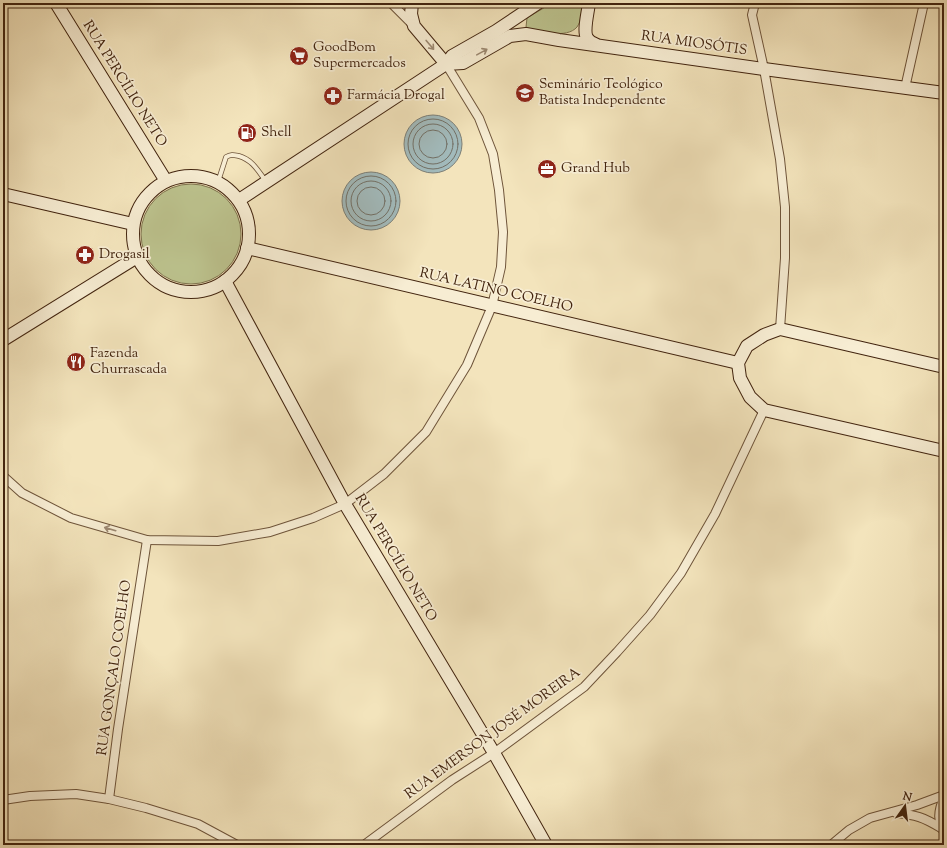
<svg xmlns="http://www.w3.org/2000/svg" width="947" height="848" viewBox="0 0 947 848" font-family="'Sorts Mill Goudy',serif">
  <style>
    .green { fill: #bdc48f; stroke: #80744f }
    .water { fill: #a2bbbd; stroke: #7c7f77 }
    .lines { fill: none; stroke-linecap: round; stroke-linejoin: round }
    .shore { stroke: #727066; stroke-width: 1 }
    .lane-casing { stroke: #6e543a; stroke-width: 5.5 }
    .street-casing { stroke: #6e543a; stroke-width: 10 }
    .secondary-casing { stroke: #42240f; stroke-width: 14 }
    .lane { stroke: #f7edd3; stroke-width: 4 }
    .street { stroke: #f7edd3; stroke-width: 8 }
    .secondary { stroke: #f7edd3; stroke-width: 12 }
    .oneway { stroke: #9c8871 }
    .labels { text-anchor: middle; dominant-baseline: central; stroke-width: 3.5; stroke-linejoin: round; paint-order: stroke }
    .street-label { font-size: 14px; fill: #42240f; stroke: #f7edd3 }
    .poi-label { font-size: 14px; fill: #42240f; stroke: #f7edd3; text-anchor: start }
  </style>
  <rect width="100%" height="100%" fill="#f3e4bc"/>
  <filter id="stains"><feTurbulence type="fractalNoise" baseFrequency=".005" numOctaves="4"/><feColorMatrix values="0 0 0 0 .2 0 0 0 0 .09 0 0 0 0 .02 0 0 0 .5 -.17"/></filter>
  <radialGradient id="worn" r=".72"><stop offset=".6" stop-color="#630" stop-opacity="0"/><stop offset="1" stop-color="#630" stop-opacity=".3"/></radialGradient>
  <g class="green">
    <path d="M 552,3 L 582,3 C 582,11 582,20 577,27 C 567,39 538,32 526,27 L 527,18 Z"/>
    <circle cx="191" cy="234" r="50"/>
  </g>
  <g class="water">
    <circle cx="433" cy="144" r="29"/>
    <circle cx="371" cy="201" r="29"/>
  </g>
  <g class="lines">
    <g class="shore">
      <circle cx="433" cy="144" r="25"/>
      <circle cx="433" cy="144" r="20"/>
      <circle cx="433" cy="144" r="14"/>
      <circle cx="371" cy="201" r="25"/>
      <circle cx="371" cy="201" r="20"/>
      <circle cx="371" cy="201" r="14"/>
    </g>
    <defs>
      <path id="lane" d="M 218,182 L 226,157 C 231,154 234,155 239,156 C 252,160 257,169 265,180"/>
      <g id="street">
        <polyline points="391,3 413,25"/>
        <polyline points="755,3 752,15 764,69 780,159 785,207 785,258 780,329"/>
        <polyline points="905,88 924,3"/>
        <polyline points="3,476 22,493 71,518 147,540 218,541 270,532 313,518 345,504 384,474 426,432 467,365 492,306 501,267 503,232 499,190 493,154 479,118 446,64"/>
        <polyline points="109,799 118,729 147,540"/>
        <polyline points="3,800 30,796 76,794 109,799 146,808 198,824 237,845"/>
        <path d="M 896,813 C 916,815 923,817 941,828"/>
        <path d="M 942,829 C 937,818 939,808 944,798"/>
        <polyline points="364,845 452,780 494,753 584,687 617,652 650,615 681,573 715,514 764,410"/>
        <polyline points="831,845 849,830 870,818 917,805 944,795"/>
      </g>
      <g id="secondary">
        <polyline points="56,3 166,181"/>
        <polyline points="412,3 411,14 414,26 446,64"/>
        <path d="M 589,3 C 588,12 583,31 587,38 C 589,41 592,43 595,44"/>
        <polyline points="446,64 463,63 510,36 526,34 559,40 764,69 944,93"/>
        <circle cx="191" cy="234" r="58"/>
        <polyline points="3,194 133,224"/>
        <polyline points="239,200 446,64 452,56 496,31 538,3"/>
        <polyline points="247,248 738,363"/>
        <polyline points="225,281 345,504 494,753 546,845"/>
        <polyline points="3,340 137,257"/>
        <polyline points="944,367 780,329 764,335 747,346 738,363 740,378 750,397 764,410 944,451"/>
      </g>
    </defs>
    <use href="#lane" class="lane-casing"/>
    <use href="#street" class="street-casing"/>
    <use href="#secondary" class="secondary-casing"/>
    <use href="#lane" class="lane"/>
    <use href="#street" class="street"/>
    <use href="#secondary" class="secondary"/>
  </g>
  <defs><path id="oneway-shaft" d="M-6 0H5M1.5-3L5.5 0L1.5 3" fill="none" stroke-width="1.6" stroke-linecap="round" stroke-linejoin="round"/></defs>
  <g class="oneway">
    <use href="#oneway-shaft" transform="translate(430 45) rotate(50)"/>
    <use href="#oneway-shaft" transform="translate(482 52) rotate(-29)"/>
    <use href="#oneway-shaft" transform="translate(110 529) rotate(-164)"/>
  </g>
  <defs>
    <symbol id="supermarket-disc" viewBox="-11 -11 22 22"><circle r="9.5" fill="#8f2418" stroke="#f7edd3"/><path d="M-6-5.5h2.5l.6 2H6L4.5 2H-2.5L-4.4-4H-6ZM-1.5 3.2a1.3 1.3 0 1 0 .1 0ZM3 3.2a1.3 1.3 0 1 0 .1 0Z" fill="#fff"/></symbol>
    <symbol id="school-disc" viewBox="-11 -11 22 22"><circle r="9.5" fill="#8f2418" stroke="#f7edd3"/><path d="M0-5L7-2L0 1L-7-2ZM-4 1L0 2.5L4 1V4Q0 6-4 4Z" fill="#fff"/></symbol>
    <symbol id="pharmacy-disc" viewBox="-11 -11 22 22"><circle r="9.5" fill="#8f2418" stroke="#f7edd3"/><path d="M-2-6h4v4h4v4h-4v4h-4v-4h-4v-4h4Z" fill="#fff"/></symbol>
    <symbol id="fuel-disc" viewBox="-11 -11 22 22"><circle r="9.5" fill="#8f2418" stroke="#f7edd3"/><path d="M-5.5-6h7V0h2V4h1.3V-2.5L3-4.5l.8-.8L6-3V5H2.5V1h-1V6h-7ZM-4.2-4.7v3.2H.2V-4.7Z" fill="#fff"/></symbol>
    <symbol id="office-disc" viewBox="-11 -11 22 22"><circle r="9.5" fill="#8f2418" stroke="#f7edd3"/><path d="M-6-3h4V-5.5h4V-3h4V5H-6ZM-1-4.5V-3h2v-1.5ZM-6 0V1H6V0Z" fill="#fff"/></symbol>
    <symbol id="restaurant-disc" viewBox="-11 -11 22 22"><circle r="9.5" fill="#8f2418" stroke="#f7edd3"/><path d="M-5-6h1v4h1v-4h1v4h1v-4h1v5L-1.5 .5V6h-2V.5L-5-1ZM5-6V6H3V1.5H1.5Q1.5-4 5-6Z" fill="#fff"/></symbol>
  </defs>
  <g fill-rule="evenodd">
    <use href="#supermarket-disc" x="288" y="45" width="22" height="22"/>
    <use href="#school-disc" x="514" y="82" width="22" height="22"/>
    <use href="#pharmacy-disc" x="322" y="85" width="22" height="22"/>
    <use href="#fuel-disc" x="236" y="122" width="22" height="22"/>
    <use href="#office-disc" x="536" y="158" width="22" height="22"/>
    <use href="#pharmacy-disc" x="74" y="244" width="22" height="22"/>
    <use href="#restaurant-disc" x="65" y="351" width="22" height="22"/>
  </g>
  <g class="labels">
    <g class="street-label">
      <text transform="translate(694 44) rotate(8)">RUA MIOSÓTIS</text>
      <text transform="translate(124 84) rotate(58)">RUA PERCÍLIO NETO</text>
      <text transform="translate(496 291) rotate(13)">RUA LATINO COELHO</text>
      <text transform="translate(395 558) rotate(59)">RUA PERCÍLIO NETO</text>
      <text transform="translate(115 668) rotate(-82)">RUA GONÇALO COELHO</text>
      <text transform="translate(493 734) rotate(-36)">RUA EMERSON JOSÉ MOREIRA</text>
    </g>
    <g class="poi-label">
      <text x="313" y="48">GoodBom<tspan x="313" dy="16">Supermercados</tspan></text>
      <text x="539" y="85">Seminário Teológico<tspan x="539" dy="16">Batista Independente</tspan></text>
      <text x="347" y="96">Farmácia Drogal</text>
      <text x="261" y="133">Shell</text>
      <text x="561" y="169">Grand Hub</text>
      <text x="99" y="255">Drogasil</text>
      <text x="90" y="354">Fazenda<tspan x="90" dy="16">Churrascada</tspan></text>
    </g>
  </g>
  <rect width="947" height="848" fill="none" stroke="#f3e4bc" stroke-width="16"/>
  <rect x="4" y="4" width="939" height="840" fill="none" stroke="#42240f" stroke-width="2"/>
  <rect x="8" y="8" width="931" height="832" fill="none" stroke="#42240f"/>
  <g transform="translate(905 806) rotate(14)" stroke="#f7edd3" stroke-width="3" paint-order="stroke">
  <path d="M0-3L7 15L0 10L-7 15Z" fill="#42240f"/>
  <text y="-6" font-size="11" font-weight="bold" text-anchor="middle" fill="#42240f">N</text>
  </g>
  <rect width="100%" height="100%" filter="url(#stains)"/>
  <rect width="100%" height="100%" fill="url(#worn)"/>
</svg>
